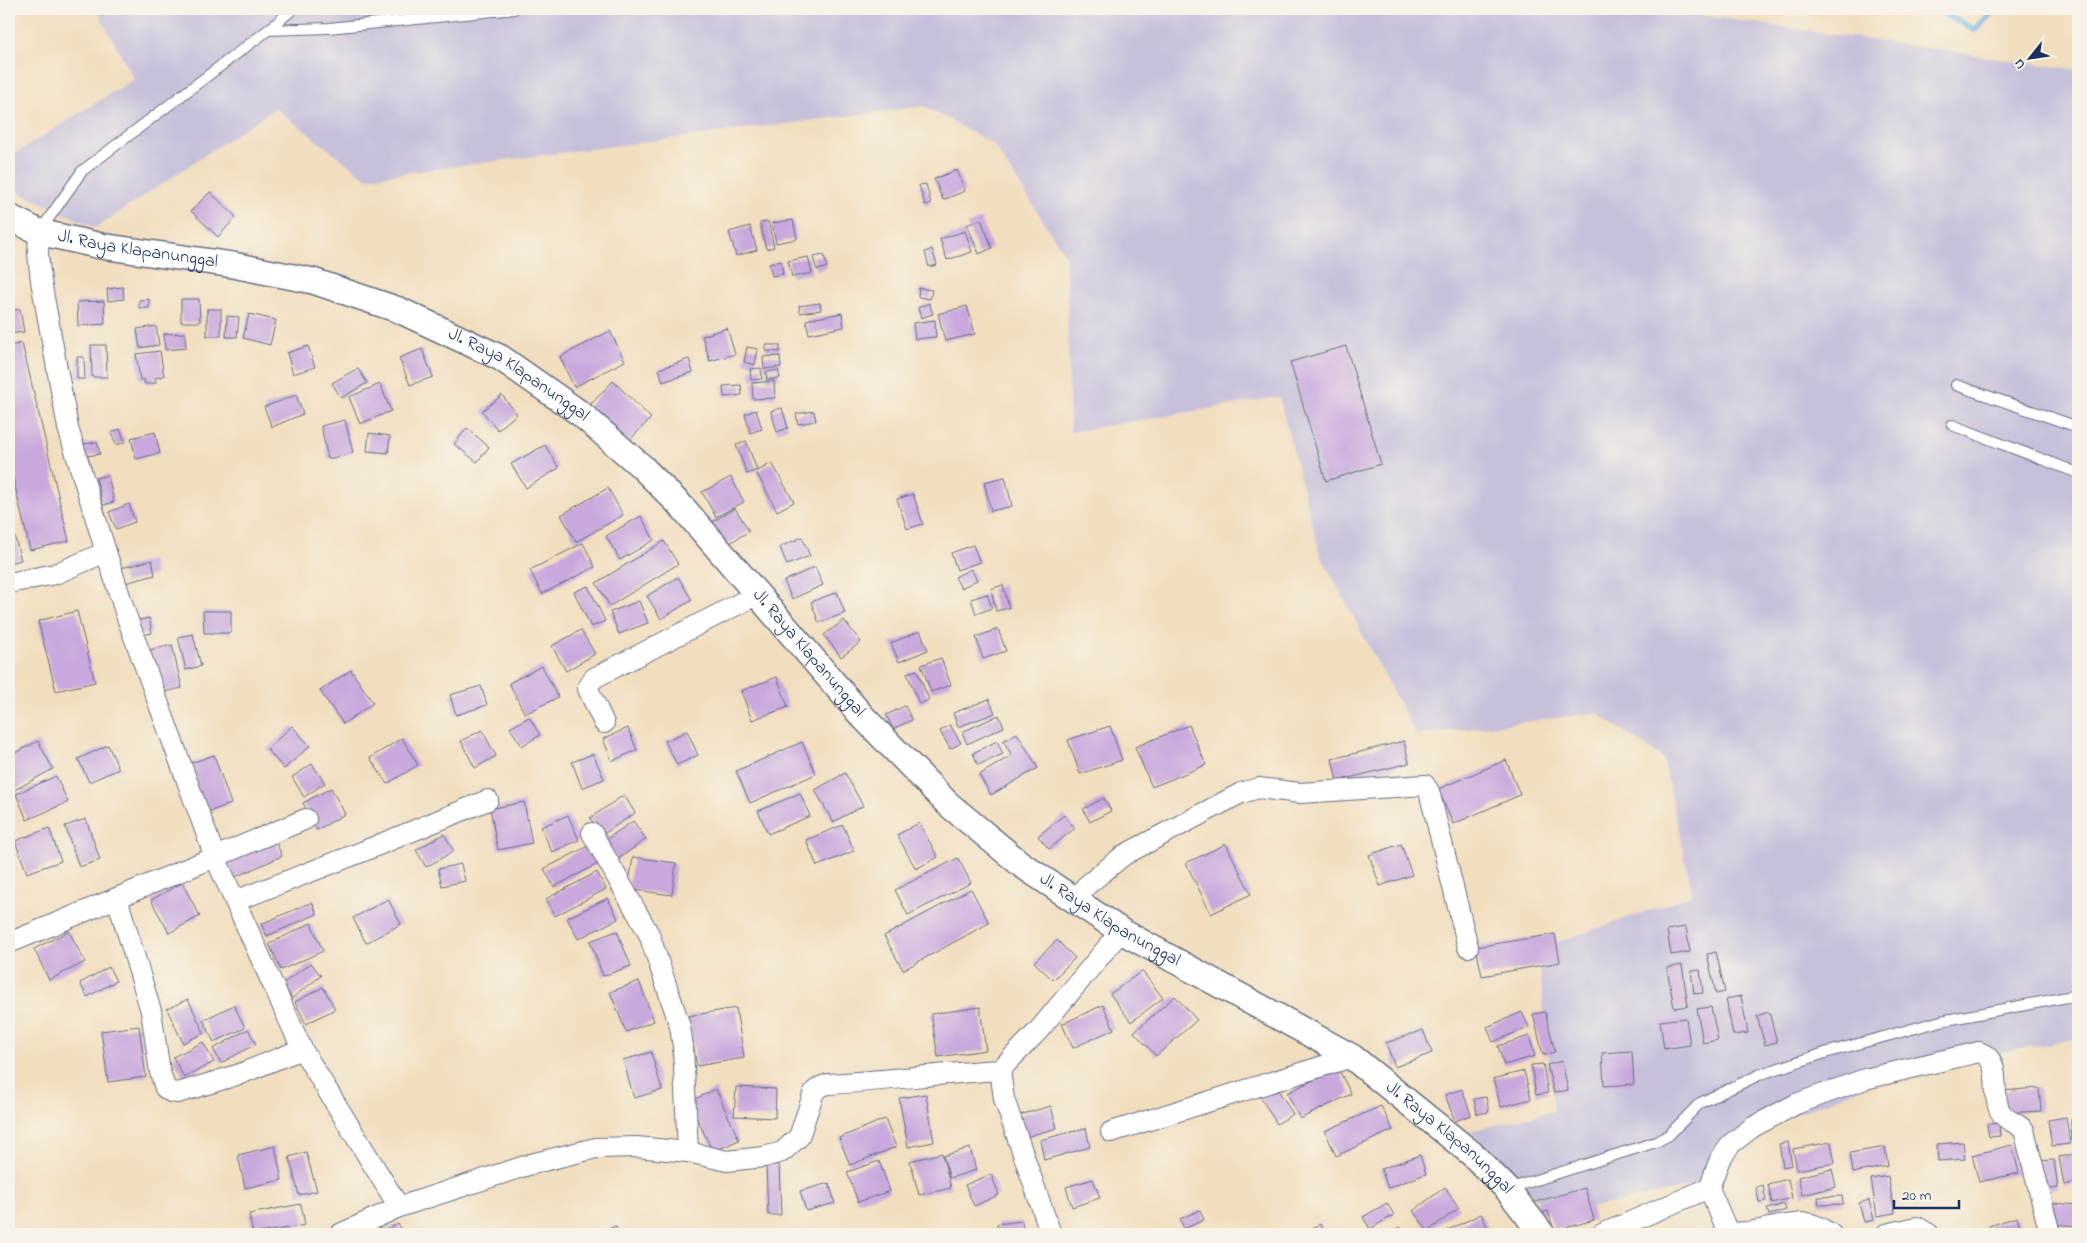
<svg xmlns="http://www.w3.org/2000/svg" width="2087" height="1243" viewBox="0 0 2087 1243" font-family="'Indie Flower',sans-serif">
  <style>
    .industrial { fill: #c6c0da }
    .lines { fill: none; stroke-linecap: round; stroke-linejoin: round }
    .stream { stroke: #6caee0; stroke-width: 6 }
    .building { fill: #c8a8dd }
    .service-casing { stroke: #666c80; stroke-width: 12 }
    .minor-casing { stroke: #666c80; stroke-width: 22 }
    .tertiary-casing { stroke: #666c80; stroke-width: 28 }
    .service { stroke: #fff; stroke-width: 10 }
    .minor { stroke: #fff; stroke-width: 20 }
    .tertiary { stroke: #fff; stroke-width: 25 }
    .labels { text-anchor: middle; dominant-baseline: central; stroke-width: 4; stroke-linejoin: round; paint-order: stroke }
    .street-label { font-size: 18px; fill: #1b2f5e; stroke: #f7f3e8 }
  </style>
  <rect width="100%" height="100%" fill="#f7f3e8"/>
  <filter id="ink" filterUnits="userSpaceOnUse"><feTurbulence type="fractalNoise" baseFrequency=".02" numOctaves="2"/><feDisplacementMap in="SourceGraphic" scale="10" xChannelSelector="R" yChannelSelector="G"/><feConvolveMatrix kernelMatrix="1 2 1 2 8 2 1 2 1" color-interpolation-filters="sRGB"/></filter>
  <filter id="wash" filterUnits="userSpaceOnUse"><feTurbulence type="fractalNoise" baseFrequency=".0096" numOctaves="4" result="noise"/><feDisplacementMap in="SourceGraphic" scale="20" xChannelSelector="R" yChannelSelector="G"/><feGaussianBlur stdDeviation="1.12" result="paint"/><feColorMatrix in="noise" values="0 0 0 0 0 0 0 0 0 0 0 0 0 0 0 0 0 1.4 0 .05"/><feComposite in="paint" operator="in"/></filter>
  <g filter="url(#wash)">
    <rect width="100%" height="100%" fill="#f1debe"/>
    <polygon class="industrial" points="96,9 1657,9 2078,70 2078,1038 1901,1072 1732,1140 1692,1186 1554,1216 1470,1131 1554,1111 1538,949 1693,895 1663,758 1597,713 1416,735 1320,554 1279,397 1070,432 1066,256 993,144 924,106 366,178 275,108 96,228 9,188 9,157 134,79"/>
    <g class="lines">
      <polyline class="stream" points="1935,9 1975,30 1995,9"/>
    </g>
    <g id="blocks">
      <g class="building">
        <polygon points="957,170 965,191 943,200 934,179"/>
        <polygon points="926,184 931,204 925,205 919,185"/>
        <polygon points="210,192 236,217 218,237 191,211"/>
        <polygon points="981,219 992,248 979,254 967,225"/>
        <polygon points="793,220 797,239 776,243 772,223"/>
        <polygon points="768,221 774,247 766,249 760,223"/>
        <polygon points="750,226 757,250 736,256 729,232"/>
        <polygon points="965,231 972,252 947,260 940,239"/>
        <polygon points="932,249 937,265 929,267 925,252"/>
        <polygon points="824,255 827,267 817,270 813,257"/>
        <polygon points="808,257 812,273 792,277 788,261"/>
        <polygon points="781,261 783,274 772,276 769,264"/>
        <polygon points="123,287 124,299 108,301 107,289"/>
        <polygon points="919,288 932,290 930,299 918,297"/>
        <polygon points="149,299 149,308 139,308 139,300"/>
        <polygon points="181,299 199,299 200,322 181,322"/>
        <polygon points="104,301 105,324 78,326 77,302"/>
        <polygon points="820,303 821,310 800,313 799,306"/>
        <polygon points="929,303 933,314 921,318 918,308"/>
        <polygon points="967,306 975,334 945,341 938,314"/>
        <polygon points="20,309 24,332 9,334 9,311"/>
        <rect x="207" y="309" width="14" height="27"/>
        <polygon points="842,313 844,327 809,334 806,320"/>
        <polygon points="249,314 276,320 270,345 243,338"/>
        <polygon points="227,316 239,317 237,337 226,337"/>
        <polygon points="935,320 936,337 915,339 913,323"/>
        <polygon points="156,326 159,345 140,348 137,329"/>
        <polygon points="727,328 735,354 710,361 702,336"/>
        <polygon points="610,331 625,361 574,387 560,357"/>
        <polygon points="185,333 186,348 165,350 164,334"/>
        <polygon points="22,343 69,541 30,550 9,461 9,346"/>
        <polygon points="91,345 106,345 107,377 92,377"/>
        <polygon points="766,345 780,345 780,352 766,351"/>
        <polygon points="308,346 315,367 293,374 287,353"/>
        <polygon points="1346,346 1381,464 1326,481 1290,362"/>
        <polygon points="747,347 758,349 755,365 744,362"/>
        <polygon points="422,349 433,377 410,385 399,358"/>
        <polygon points="160,351 164,376 155,378 156,383 145,384 144,379 140,380 136,354"/>
        <polygon points="780,356 781,367 764,369 763,357"/>
        <polygon points="77,357 84,357 85,379 77,379"/>
        <polygon points="689,359 693,372 663,382 659,369"/>
        <polygon points="358,368 367,383 341,398 332,383"/>
        <polygon points="761,368 762,379 751,380 750,369"/>
        <polygon points="778,370 780,378 767,380 766,372"/>
        <polygon points="613,381 651,418 627,443 589,406"/>
        <polygon points="774,381 775,398 753,399 752,383"/>
        <polygon points="380,384 391,411 360,424 349,397"/>
        <polygon points="741,385 742,395 724,397 723,386"/>
        <polygon points="296,395 303,414 272,427 264,407"/>
        <polygon points="502,395 517,414 498,430 482,411"/>
        <polygon points="782,408 788,428 777,432 771,411"/>
        <polygon points="756,410 762,429 750,433 745,414"/>
        <polygon points="814,411 816,421 798,424 796,414"/>
        <polygon points="345,420 353,453 328,459 321,426"/>
        <polygon points="467,428 489,447 477,462 454,444"/>
        <polygon points="120,429 125,442 116,445 111,433"/>
        <polygon points="155,432 160,453 136,459 131,438"/>
        <polygon points="369,433 390,436 388,453 367,451"/>
        <polygon points="746,441 757,470 747,474 736,445"/>
        <polygon points="97,442 100,454 79,457 77,445"/>
        <polygon points="545,445 559,468 526,488 511,464"/>
        <polygon points="772,463 794,502 777,511 756,472"/>
        <polygon points="108,475 114,502 103,505 96,478"/>
        <polygon points="731,477 744,502 716,517 702,492"/>
        <polygon points="1005,477 1012,506 991,511 984,482"/>
        <polygon points="608,488 623,515 576,542 561,515"/>
        <polygon points="913,494 923,524 907,529 897,499"/>
        <polygon points="129,504 135,522 116,529 109,512"/>
        <polygon points="735,508 749,531 722,548 707,525"/>
        <polygon points="9,516 21,560 9,563"/>
        <polygon points="641,516 654,540 620,560 606,536"/>
        <polygon points="802,537 810,556 787,565 780,547"/>
        <polygon points="664,541 678,564 610,606 596,583"/>
        <polygon points="583,543 595,567 542,594 530,570"/>
        <polygon points="973,545 980,562 957,570 951,553"/>
        <polygon points="152,560 155,575 125,583 121,568"/>
        <polygon points="815,567 823,585 792,599 784,581"/>
        <polygon points="971,569 977,580 961,588 955,577"/>
        <polygon points="678,577 692,600 661,619 647,596"/>
        <polygon points="1003,585 1009,608 996,611 991,589"/>
        <polygon points="588,586 605,621 591,627 574,592"/>
        <polygon points="837,592 845,613 819,623 811,602"/>
        <polygon points="987,594 992,608 976,614 971,599"/>
        <polygon points="639,601 648,623 619,634 610,612"/>
        <polygon points="77,611 95,682 56,691 38,621"/>
        <polygon points="203,611 231,611 231,633 204,633"/>
        <polygon points="149,618 152,633 138,636 135,621"/>
        <polygon points="844,620 861,642 841,657 824,635"/>
        <polygon points="998,629 1006,651 983,659 976,637"/>
        <polygon points="581,630 595,654 566,671 552,646"/>
        <polygon points="920,631 928,650 899,662 891,643"/>
        <polygon points="193,634 201,666 186,670 178,637"/>
        <polygon points="172,645 182,688 159,693 149,650"/>
        <polygon points="941,658 951,685 931,692 921,665"/>
        <polygon points="542,666 558,697 525,714 509,683"/>
        <polygon points="351,670 373,703 343,724 320,691"/>
        <polygon points="917,670 929,700 919,704 907,673"/>
        <polygon points="777,677 788,707 752,720 741,691"/>
        <polygon points="481,686 487,705 456,715 450,695"/>
        <polygon points="989,699 995,713 958,727 953,713"/>
        <polygon points="905,706 912,720 893,729 886,715"/>
        <polygon points="999,715 1004,727 967,744 962,732"/>
        <polygon points="529,717 540,735 522,746 510,728"/>
        <polygon points="950,725 961,743 950,749 940,731"/>
        <polygon points="1189,725 1206,765 1152,787 1135,747"/>
        <polygon points="292,726 310,746 284,769 267,749"/>
        <polygon points="1110,726 1122,760 1080,774 1068,740"/>
        <polygon points="628,728 637,750 612,761 603,739"/>
        <polygon points="482,730 496,756 475,768 461,741"/>
        <polygon points="687,731 698,755 677,765 665,741"/>
        <polygon points="1017,733 1038,768 991,795 979,775 1012,755 1003,741"/>
        <polygon points="402,738 418,765 387,784 370,758"/>
        <polygon points="38,741 53,769 9,793 9,756"/>
        <polygon points="997,741 1003,754 978,765 973,753"/>
        <polygon points="1404,741 1409,763 1337,781 1332,759"/>
        <polygon points="802,742 816,774 750,803 736,771"/>
        <polygon points="108,745 119,769 89,782 78,759"/>
        <polygon points="593,754 604,779 582,788 572,762"/>
        <polygon points="214,755 231,804 205,813 188,764"/>
        <polygon points="1506,760 1520,795 1453,824 1438,789"/>
        <polygon points="312,764 325,783 304,797 292,777"/>
        <polygon points="845,773 863,806 833,822 815,790"/>
        <polygon points="56,776 68,802 27,820 16,794"/>
        <polygon points="331,788 345,814 317,830 303,803"/>
        <polygon points="800,793 810,816 768,834 758,811"/>
        <polygon points="624,795 635,813 602,835 590,818"/>
        <polygon points="1104,798 1111,811 1090,822 1083,809"/>
        <polygon points="524,802 532,843 498,850 490,809"/>
        <polygon points="568,815 579,840 552,852 541,827"/>
        <polygon points="1064,815 1075,828 1049,849 1038,836"/>
        <polygon points="86,819 100,860 79,867 65,826"/>
        <polygon points="633,821 646,839 617,860 604,841"/>
        <polygon points="919,823 938,857 916,869 897,835"/>
        <polygon points="843,825 854,851 817,866 806,840"/>
        <polygon points="49,828 61,861 27,873 15,841"/>
        <polygon points="444,834 454,851 426,867 416,850"/>
        <polygon points="273,835 282,856 233,878 224,857"/>
        <polygon points="592,844 601,862 554,887 544,869"/>
        <polygon points="1226,844 1251,894 1211,914 1186,863"/>
        <polygon points="1401,844 1412,875 1380,886 1369,855"/>
        <polygon points="633,857 676,863 672,895 628,889"/>
        <polygon points="958,858 971,883 908,915 895,890"/>
        <polygon points="461,864 465,881 442,886 438,869"/>
        <polygon points="597,872 606,889 555,916 546,899"/>
        <polygon points="182,883 200,916 169,933 151,900"/>
        <polygon points="971,889 989,923 903,970 884,936"/>
        <polygon points="608,898 618,919 578,939 567,918"/>
        <polygon points="388,899 401,924 366,943 353,918"/>
        <polygon points="312,902 317,914 267,936 261,924"/>
        <polygon points="311,923 323,951 281,970 269,944"/>
        <polygon points="1686,927 1690,952 1671,955 1667,930"/>
        <polygon points="69,931 85,962 49,980 34,949"/>
        <polygon points="617,931 631,966 603,976 590,941"/>
        <polygon points="1555,934 1560,962 1482,976 1476,947"/>
        <polygon points="1057,940 1075,958 1053,980 1034,962"/>
        <polygon points="1716,952 1725,992 1716,994 1707,954"/>
        <polygon points="311,963 321,976 292,998 282,984"/>
        <polygon points="1682,965 1688,1006 1674,1008 1667,968"/>
        <polygon points="109,967 116,981 87,997 80,983"/>
        <polygon points="1700,970 1703,993 1694,994 1691,971"/>
        <polygon points="1142,971 1163,998 1131,1022 1110,994"/>
        <polygon points="639,981 654,1021 626,1032 610,992"/>
        <polygon points="323,987 335,1009 306,1024 295,1002"/>
        <polygon points="1175,996 1197,1020 1156,1056 1134,1032"/>
        <polygon points="1741,996 1748,1033 1733,1035 1726,999"/>
        <polygon points="188,999 204,1033 183,1043 167,1009"/>
        <polygon points="234,1005 245,1028 214,1042 203,1020"/>
        <polygon points="1103,1005 1114,1029 1073,1048 1062,1024"/>
        <polygon points="980,1007 986,1050 938,1057 931,1014"/>
        <polygon points="1711,1007 1718,1040 1703,1043 1697,1009"/>
        <polygon points="736,1008 744,1058 697,1066 688,1016"/>
        <polygon points="1522,1012 1529,1027 1493,1042 1487,1027"/>
        <polygon points="1545,1012 1555,1052 1543,1055 1533,1014"/>
        <polygon points="1769,1012 1777,1042 1765,1045 1757,1016"/>
        <polygon points="1686,1018 1690,1045 1664,1049 1660,1021"/>
        <polygon points="139,1026 146,1077 108,1082 101,1031"/>
        <polygon points="248,1029 256,1044 221,1063 213,1049"/>
        <polygon points="1423,1030 1432,1053 1395,1067 1386,1043"/>
        <polygon points="1529,1036 1535,1056 1504,1065 1498,1046"/>
        <polygon points="203,1042 214,1062 184,1078 173,1057"/>
        <polygon points="1632,1051 1634,1084 1604,1086 1602,1053"/>
        <polygon points="651,1052 662,1090 634,1098 623,1060"/>
        <polygon points="1562,1061 1568,1090 1554,1093 1547,1065"/>
        <polygon points="1543,1064 1548,1093 1536,1095 1531,1065"/>
        <polygon points="1338,1068 1351,1094 1300,1119 1287,1093"/>
        <polygon points="1524,1071 1531,1099 1501,1107 1493,1079"/>
        <polygon points="1275,1085 1293,1114 1277,1124 1259,1095"/>
        <polygon points="736,1087 776,1089 775,1118 734,1116"/>
        <polygon points="2039,1088 2041,1111 2004,1113 2002,1091"/>
        <polygon points="716,1089 739,1140 713,1152 689,1102"/>
        <polygon points="1462,1089 1471,1115 1455,1121 1445,1095"/>
        <polygon points="926,1094 934,1142 908,1147 899,1098"/>
        <polygon points="1486,1097 1489,1112 1477,1114 1474,1099"/>
        <polygon points="1051,1106 1057,1128 1022,1138 1016,1116"/>
        <polygon points="1381,1106 1393,1130 1336,1156 1325,1131"/>
        <polygon points="2066,1117 2070,1144 2052,1146 2048,1120"/>
        <polygon points="885,1119 896,1147 850,1165 839,1138"/>
        <polygon points="2071,1119 2078,1119 2078,1140 2072,1141"/>
        <polygon points="1999,1123 2000,1136 1989,1137 1987,1124"/>
        <polygon points="1086,1128 1090,1147 1044,1160 1040,1140"/>
        <polygon points="1788,1142 1792,1165 1783,1167 1779,1144"/>
        <polygon points="1831,1142 1835,1163 1797,1170 1793,1149"/>
        <polygon points="1963,1142 1965,1159 1938,1161 1937,1144"/>
        <polygon points="2012,1145 2019,1173 1979,1182 1972,1155"/>
        <polygon points="275,1146 282,1180 245,1188 238,1155"/>
        <polygon points="1885,1147 1888,1166 1853,1173 1850,1153"/>
        <polygon points="970,1148 976,1170 950,1178 943,1156"/>
        <polygon points="306,1152 317,1191 299,1195 289,1157"/>
        <polygon points="942,1153 951,1188 919,1195 910,1161"/>
        <polygon points="2078,1153 2078,1182 2064,1185 2059,1157"/>
        <polygon points="1420,1155 1426,1174 1388,1188 1381,1169"/>
        <polygon points="2054,1160 2058,1188 2043,1190 2039,1161"/>
        <polygon points="879,1161 890,1191 858,1202 847,1172"/>
        <polygon points="766,1165 779,1165 781,1215 768,1215"/>
        <polygon points="1832,1169 1836,1187 1802,1195 1798,1177"/>
        <polygon points="991,1174 999,1195 974,1206 965,1185"/>
        <polygon points="1888,1176 1895,1213 1877,1216 1871,1179"/>
        <polygon points="1093,1179 1100,1198 1072,1207 1066,1187"/>
        <polygon points="1788,1179 1792,1198 1772,1203 1768,1184"/>
        <polygon points="829,1183 835,1203 806,1211 800,1191"/>
        <polygon points="1763,1185 1766,1201 1759,1202 1756,1187"/>
        <polygon points="1445,1187 1459,1208 1428,1231 1413,1211"/>
        <polygon points="1585,1188 1594,1220 1554,1231 1548,1211 1539,1214 1535,1202"/>
        <polygon points="1842,1196 1843,1204 1819,1205 1818,1197"/>
        <polygon points="1869,1200 1874,1220 1864,1222 1859,1203"/>
        <polygon points="1387,1203 1394,1215 1370,1229 1363,1217"/>
        <polygon points="2053,1203 2078,1205 2078,1226 2052,1224"/>
        <polygon points="301,1204 305,1225 253,1234 249,1214"/>
        <polygon points="1784,1204 1786,1210 1769,1215 1767,1209"/>
        <polygon points="1200,1210 1204,1220 1184,1229 1180,1219"/>
        <polygon points="1481,1214 1491,1234 1450,1234 1448,1230"/>
        <polygon points="2017,1217 2022,1234 1992,1234 1989,1226"/>
        <polygon points="1022,1221 1024,1234 998,1234 997,1224"/>
        <polygon points="398,1224 404,1234 377,1234"/>
        <polygon points="1320,1224 1325,1234 1300,1234"/>
        <polygon points="616,1226 619,1234 594,1234"/>
        <polygon points="1400,1227 1404,1234 1387,1234"/>
      </g>
    </g>
  </g>
  <g filter="url(#ink)">
    <use href="#blocks" fill-opacity="0" stroke="#666c80" stroke-width="1"/>
    <g class="lines">
      <defs>
        <g id="service">
          <polyline points="268,30 329,28 514,9"/>
          <polyline points="40,231 82,171 268,30 293,9"/>
          <polyline points="1956,385 2078,427"/>
          <polyline points="1952,425 2078,473"/>
          <polyline points="1508,1189 1656,1142 1669,1135 1700,1103 1761,1074 1825,1053 1941,1021 2078,995"/>
        </g>
        <g id="minor">
          <polyline points="9,583 55,574 106,552 68,428 41,281 38,254 39,232"/>
          <polyline points="604,723 588,689 588,686 594,678 756,595"/>
          <polyline points="306,819 215,857 302,1049 399,1207"/>
          <polyline points="592,833 649,934 680,1026 683,1047 688,1152"/>
          <polyline points="117,898 151,1011 160,1072 165,1088 171,1092 178,1093 240,1074 302,1049"/>
          <polyline points="235,901 359,853 488,800"/>
          <polyline points="1075,901 1086,886 1124,855 1241,793 1259,788 1300,793 1425,785 1429,791 1468,947"/>
          <polyline points="9,943 215,857 126,615 106,552"/>
          <polyline points="1000,1070 1004,1099 1051,1234"/>
          <polyline points="1111,1132 1352,1057"/>
          <path d="M 1709,1188 L 1727,1230 C 1741,1239 1787,1221 1807,1223 C 1816,1224 1824,1230 1831,1234"/>
          <path d="M 340,1234 L 399,1207 L 531,1164 L 596,1148 L 637,1147 L 688,1152 L 727,1161 L 764,1157 L 782,1152 L 799,1137 L 814,1092 L 820,1087 L 828,1084 C 886,1081 943,1073 1000,1070 L 1038,1031 L 1121,931"/>
          <path d="M 1602,1234 L 1709,1188 L 1720,1159 L 1732,1143 L 1753,1127 L 1796,1104 L 1865,1079 L 1979,1052 C 2004,1060 1990,1092 2000,1111 C 2005,1121 2017,1122 2024,1130 L 2050,1234"/>
          <polyline points="1886,1234 1917,1227 1929,1234"/>
        </g>
        <g id="tertiary">
          <path id="s1" d="M 9,217 L 39,232 L 101,246 L 233,265 L 313,281 L 399,310 L 501,358 L 581,414 L 641,466 L 684,509 L 862,716 L 948,804 L 1022,865 L 1121,931 L 1352,1057 L 1471,1153 L 1507,1189 L 1542,1234"/>
        </g>
      </defs>
      <use href="#service" class="service-casing"/>
      <use href="#minor" class="minor-casing"/>
      <use href="#tertiary" class="tertiary-casing"/>
      <use href="#service" class="service"/>
      <use href="#minor" class="minor"/>
      <use href="#tertiary" class="tertiary"/>
    </g>
  </g>
  <g class="labels">
    <g class="street-label">
      <text stroke="none"><textPath href="#s1" startOffset="134">Jl. Raya Klapanunggal</textPath></text>
      <text stroke="none"><textPath href="#s1" startOffset="539">Jl. Raya Klapanunggal</textPath></text>
      <text stroke="none"><textPath href="#s1" startOffset="944">Jl. Raya Klapanunggal</textPath></text>
      <text stroke="none"><textPath href="#s1" startOffset="1349">Jl. Raya Klapanunggal</textPath></text>
      <text stroke="none"><textPath href="#s1" startOffset="1754">Jl. Raya Klapanunggal</textPath></text>
    </g>
  </g>
  <rect width="2087" height="1243" fill="none" stroke="#f7f3e8" stroke-width="30"/>
  <g transform="translate(2030 58) rotate(240)" stroke="#f7f3e8" stroke-width="4" paint-order="stroke">
  <path d="M0-4L9 19L0 12L-9 19Z" fill="#1b2f5e"/>
  <text y="-8" font-size="14" font-weight="bold" text-anchor="middle" fill="#1b2f5e">U</text>
  </g>
  <path d="M1894 1200v8h65v-8" fill="none" stroke="#1b2f5e" stroke-width="2.5"/>
  <text x="1902" y="1200" font-size="15" fill="#1b2f5e" stroke="#f7f3e8" stroke-width="4" paint-order="stroke">20 m</text>
</svg>
